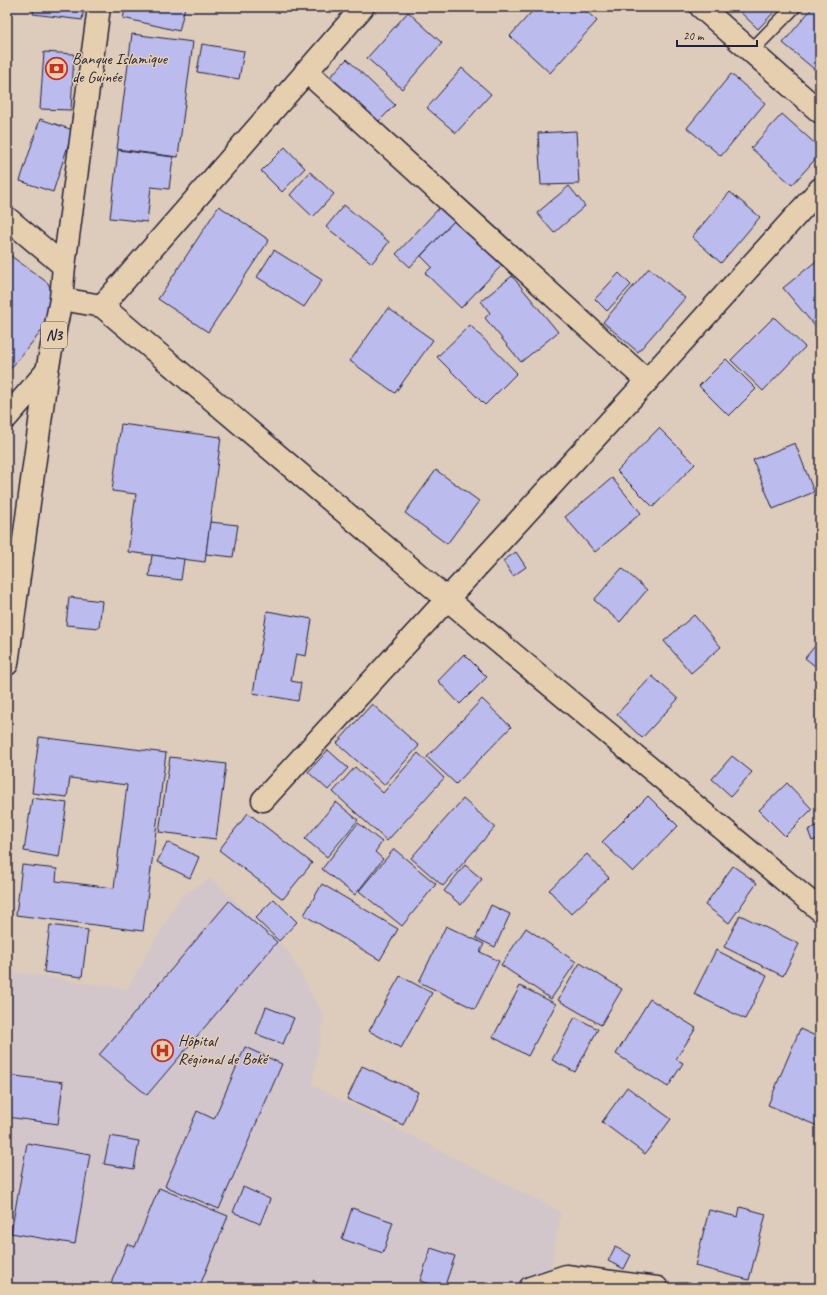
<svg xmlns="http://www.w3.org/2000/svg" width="827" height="1295" viewBox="0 0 827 1295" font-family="Caveat,sans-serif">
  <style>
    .built { fill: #d3c6ca }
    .building { fill: #bbbbed; stroke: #22223b }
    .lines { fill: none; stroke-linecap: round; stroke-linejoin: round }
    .lane-casing { stroke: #22223b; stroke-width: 16 }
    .street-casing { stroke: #22223b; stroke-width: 25 }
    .highway-casing { stroke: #22223b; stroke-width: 25 }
    .lane { stroke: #e6cfaf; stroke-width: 13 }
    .street { stroke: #e6cfaf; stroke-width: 22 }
    .highway { stroke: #e6cfaf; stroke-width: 22 }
    .labels { text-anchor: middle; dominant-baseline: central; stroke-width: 3; stroke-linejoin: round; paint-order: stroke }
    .shield { fill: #e6cfaf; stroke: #5d565e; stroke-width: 1 }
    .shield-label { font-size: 15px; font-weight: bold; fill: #22223b }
    .poi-label { font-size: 16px; fill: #22223b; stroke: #e6cfaf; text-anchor: start }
  </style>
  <rect width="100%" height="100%" fill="#ddcbbb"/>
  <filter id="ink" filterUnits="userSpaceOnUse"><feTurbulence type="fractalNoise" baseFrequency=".025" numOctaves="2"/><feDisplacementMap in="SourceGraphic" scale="8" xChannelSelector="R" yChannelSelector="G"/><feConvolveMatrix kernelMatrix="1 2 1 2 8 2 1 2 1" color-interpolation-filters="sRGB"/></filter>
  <g filter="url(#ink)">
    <polygon class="built" points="211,878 287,950 324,1016 312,1085 561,1212 547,1288 7,1288 7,971 127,989 181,896"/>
    <g class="building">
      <polygon points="34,7 84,7 82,20 33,14"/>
      <polygon points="126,7 185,7 179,31 123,18"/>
      <polygon points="536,7 582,7 597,21 550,73 510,36"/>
      <polygon points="735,7 779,7 758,29"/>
      <polygon points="813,7 815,7 820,11 820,74 783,43"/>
      <polygon points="408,12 442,43 402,89 367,58"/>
      <polygon points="132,34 193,42 178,157 117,149"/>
      <polygon points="202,44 244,51 239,79 197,72"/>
      <polygon points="44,52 74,54 71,110 40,109"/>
      <polygon points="347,59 395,105 378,122 330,77"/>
      <polygon points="462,68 491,94 456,133 427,108"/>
      <polygon points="731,74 765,103 721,156 687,128"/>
      <polygon points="782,114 820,148 820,154 792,185 751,148"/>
      <polygon points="40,119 73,130 53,192 20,181"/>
      <polygon points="576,131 579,184 541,185 538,133"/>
      <polygon points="285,147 305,168 282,192 261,171"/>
      <polygon points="118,150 173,157 169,189 151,187 147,222 110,218"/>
      <polygon points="310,172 334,194 313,217 290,195"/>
      <polygon points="569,186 585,206 554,233 537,213"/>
      <polygon points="730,192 760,217 721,263 692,237"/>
      <polygon points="344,205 389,242 372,263 326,227"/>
      <polygon points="219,206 269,240 208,332 158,299"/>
      <polygon points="441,206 455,220 410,267 396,254"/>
      <polygon points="455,220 502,265 461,308 425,273 432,267 421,256"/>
      <polygon points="274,250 322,280 304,307 257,277"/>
      <polygon points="7,253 48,283 55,299 53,317 7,373"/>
      <polygon points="820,258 820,330 819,331 783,288"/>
      <polygon points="649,268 685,298 638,352 603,322"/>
      <polygon points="619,273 631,285 607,311 595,299"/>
      <polygon points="512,276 558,332 521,362 485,318 490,313 481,301"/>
      <polygon points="388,308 433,340 395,393 350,361"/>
      <polygon points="774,317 805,347 763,391 731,360"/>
      <polygon points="470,325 517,373 485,405 437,357"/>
      <polygon points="726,359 756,389 729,416 699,386"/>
      <polygon points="121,424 221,437 205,562 128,552 136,494 112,491"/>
      <polygon points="659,428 695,464 653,507 617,471"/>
      <polygon points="795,443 814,492 773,509 753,460"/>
      <polygon points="436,470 479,501 447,544 405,513"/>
      <polygon points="612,478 641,513 595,552 565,517"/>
      <polygon points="7,493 12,496 7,510"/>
      <polygon points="210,522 238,525 233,557 206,554"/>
      <polygon points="516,552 526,567 513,576 503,561"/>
      <polygon points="152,555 184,559 181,580 149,576"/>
      <polygon points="622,568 647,590 620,622 594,600"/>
      <polygon points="69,597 102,601 99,628 66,625"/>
      <polygon points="267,611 312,619 306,656 296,654 291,681 301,683 298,701 253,693"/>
      <polygon points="694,615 721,647 691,673 664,641"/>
      <polygon points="820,640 820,670 805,658"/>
      <polygon points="464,654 487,677 460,704 438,681"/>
      <polygon points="652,676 678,699 642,738 617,714"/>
      <polygon points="482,699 511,727 456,784 427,757"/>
      <polygon points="372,704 419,746 384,785 337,743"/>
      <polygon points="39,737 166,753 143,931 16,915 22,865 57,869 56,881 114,888 127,785 70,778 67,797 32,793"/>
      <polygon points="328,750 348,768 328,790 308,772"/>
      <polygon points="418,753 444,778 387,841 333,792 355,767 383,793"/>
      <polygon points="732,756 752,772 731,796 712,779"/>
      <polygon points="170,757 226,764 216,839 159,832"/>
      <polygon points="787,783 812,809 785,836 759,810"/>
      <polygon points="648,796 678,826 633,872 602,842"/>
      <polygon points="32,798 67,803 59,857 24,851"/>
      <polygon points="463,799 495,827 443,886 411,858"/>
      <polygon points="336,802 358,820 327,857 305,839"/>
      <polygon points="248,813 312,863 283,899 219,850"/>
      <polygon points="358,823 382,842 375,852 383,859 355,895 322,869"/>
      <polygon points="820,825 820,838 812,841 808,830"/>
      <polygon points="167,842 199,857 190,878 157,862"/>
      <polygon points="394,849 436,884 402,926 359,891"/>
      <polygon points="587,854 609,878 571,914 549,890"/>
      <polygon points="465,865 482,879 461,905 444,891"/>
      <polygon points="733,866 757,883 729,923 705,905"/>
      <polygon points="322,884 398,929 380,960 304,915"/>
      <polygon points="274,899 297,922 279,941 255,918"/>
      <polygon points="229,901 277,942 147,1095 99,1055"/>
      <polygon points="491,905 510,914 495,947 476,938"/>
      <polygon points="740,915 799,944 783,976 724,947"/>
      <polygon points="50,925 88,930 82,977 44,972"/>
      <polygon points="446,926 484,944 480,952 499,961 475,1009 419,982"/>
      <polygon points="526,928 576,962 551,999 501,965"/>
      <polygon points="716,950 767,976 745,1019 694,994"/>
      <polygon points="580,963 622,989 601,1025 558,1000"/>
      <polygon points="400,976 432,993 401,1048 369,1031"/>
      <polygon points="520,986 556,1004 528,1056 493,1037"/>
      <polygon points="650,999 696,1028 676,1059 683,1063 668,1087 616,1054"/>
      <polygon points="266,1007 294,1018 283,1044 256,1034"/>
      <polygon points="575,1017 598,1029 575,1072 552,1060"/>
      <polygon points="800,1029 820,1038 820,1127 768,1105"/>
      <polygon points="245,1047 282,1064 219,1209 165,1186 197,1111 214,1119"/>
      <polygon points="362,1066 418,1092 403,1125 347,1099"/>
      <polygon points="7,1075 63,1082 58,1124 7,1117"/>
      <polygon points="627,1087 671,1119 645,1154 602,1122"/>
      <polygon points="110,1136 139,1141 134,1169 104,1164"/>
      <polygon points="27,1143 90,1154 75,1244 11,1233"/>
      <polygon points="243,1187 270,1199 260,1224 233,1212"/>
      <polygon points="159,1188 228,1216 199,1288 109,1288 127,1244 135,1247"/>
      <polygon points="740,1207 766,1214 749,1280 695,1266 709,1210 738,1217"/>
      <polygon points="352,1208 393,1222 383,1253 342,1239"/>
      <polygon points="615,1247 631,1255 624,1269 608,1261"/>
      <polygon points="431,1248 455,1256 444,1288 420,1281"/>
      <polygon points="313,1280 324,1288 308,1288"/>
      <polygon points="7,1284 30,1288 7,1288"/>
    </g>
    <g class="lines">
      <defs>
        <polyline id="lane" points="751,51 794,7"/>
        <g id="street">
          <polyline points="701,7 820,112"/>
          <polyline points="306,71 647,381"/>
          <polyline points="7,218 64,266"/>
          <polyline points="61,299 102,306 447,599 820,910"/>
          <polyline points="102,306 363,7"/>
          <polyline points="7,417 47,371"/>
          <polyline points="263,800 647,381 820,189"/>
          <polyline points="530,1288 566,1276 657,1288"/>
        </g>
        <polyline id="highway" points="7,664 47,371 61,299 64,266 99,7"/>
      </defs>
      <use href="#lane" class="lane-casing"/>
      <use href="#street" class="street-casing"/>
      <use href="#highway" class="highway-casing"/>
      <use href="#lane" class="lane"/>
      <use href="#street" class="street"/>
      <use href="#highway" class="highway"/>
    </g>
  </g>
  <defs>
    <symbol id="bank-ring" viewBox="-11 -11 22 22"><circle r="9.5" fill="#e6cfaf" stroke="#c8321e" stroke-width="1.5"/><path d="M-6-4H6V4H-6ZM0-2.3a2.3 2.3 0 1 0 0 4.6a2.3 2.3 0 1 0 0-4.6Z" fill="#c8321e"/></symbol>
    <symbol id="hospital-ring" viewBox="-11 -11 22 22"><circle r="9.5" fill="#e6cfaf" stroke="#c8321e" stroke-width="1.5"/><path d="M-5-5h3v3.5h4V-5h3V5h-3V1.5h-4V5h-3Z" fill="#c8321e"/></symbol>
  </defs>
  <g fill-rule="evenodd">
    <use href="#bank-ring" x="44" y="56" width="25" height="25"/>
    <use href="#hospital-ring" x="150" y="1038" width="25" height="25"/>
  </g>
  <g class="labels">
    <rect class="shield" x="41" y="322" width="26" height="26" rx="3"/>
    <g class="shield-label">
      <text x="54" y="335">N3</text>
    </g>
    <g class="poi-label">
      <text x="72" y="59">Banque Islamique<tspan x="72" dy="18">de Guinée</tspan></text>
      <text x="178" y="1041">Hôpital<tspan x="178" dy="18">Régional de Boké</tspan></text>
    </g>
  </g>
  <rect width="827" height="1295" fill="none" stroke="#e6cfaf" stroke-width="24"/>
  <rect x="12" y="12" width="803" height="1271" fill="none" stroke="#22223b" stroke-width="1.5" filter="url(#ink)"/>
  <path d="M677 40v6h80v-6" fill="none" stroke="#22223b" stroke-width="2"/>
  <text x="683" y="40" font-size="12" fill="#22223b" stroke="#e6cfaf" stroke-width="3" paint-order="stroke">20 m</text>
</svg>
